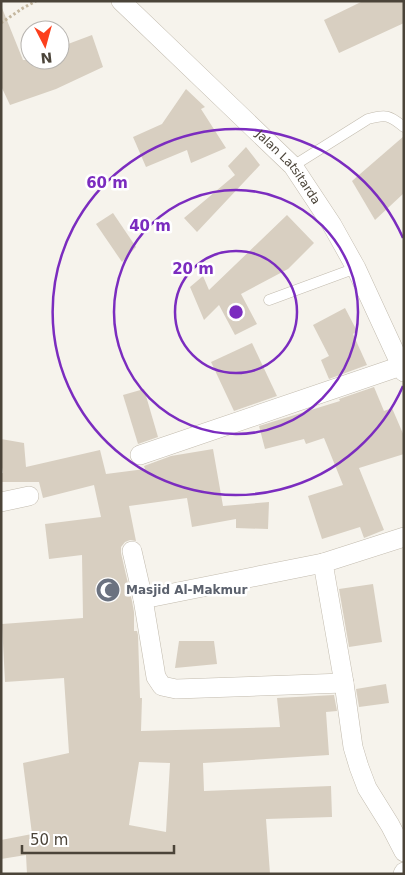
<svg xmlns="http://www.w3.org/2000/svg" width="405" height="875" viewBox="0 0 405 875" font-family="'DejaVu Sans',sans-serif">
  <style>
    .building { fill: #d8cfc1; fill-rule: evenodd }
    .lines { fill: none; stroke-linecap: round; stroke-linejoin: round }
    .service-casing { stroke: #c2bbae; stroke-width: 11 }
    .minor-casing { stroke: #c2bbae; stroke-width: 20 }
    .path { stroke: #c4b79f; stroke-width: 3; stroke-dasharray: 2.5 2.5; stroke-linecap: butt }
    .service { stroke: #fff; stroke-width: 10 }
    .minor { stroke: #fff; stroke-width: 19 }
    .ring { fill: none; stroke: #7b2cbf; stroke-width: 2.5 }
    .labels { text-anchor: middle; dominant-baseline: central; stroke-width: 5; stroke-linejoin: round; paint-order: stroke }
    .street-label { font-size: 12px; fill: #4b4439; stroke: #fff }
    .worship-label { font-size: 12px; font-weight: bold; fill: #5b616d; stroke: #fff; text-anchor: start }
    .centre { fill: #7b2cbf; stroke: #fff; stroke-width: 2.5 }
    .ring-label { font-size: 15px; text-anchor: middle; font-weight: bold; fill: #7b2cbf; stroke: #fff; stroke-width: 5; stroke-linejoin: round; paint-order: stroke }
  </style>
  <rect width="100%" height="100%" fill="#f6f3ec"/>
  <g class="building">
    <polygon points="363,1 404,1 404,23 339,53 324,20"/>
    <polygon points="2,8 23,60 60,60 60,47 92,35 103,67 56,89 10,105 1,86"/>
    <polygon points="186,89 205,107 201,109 226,148 191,163 187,150 146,167 133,137 162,124"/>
    <polygon points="404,136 404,193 375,220 352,181"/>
    <polygon points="246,147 260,165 197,232 184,218 235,175 228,166"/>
    <polygon points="113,213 136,247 122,262 96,224"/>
    <polygon points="287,215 314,243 288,269 241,294 257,324 235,335 219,305 204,320 190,287 203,276 209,290"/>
    <polygon points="345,308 357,331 353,334 367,365 329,379 321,360 329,356 313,325"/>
    <polygon points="252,343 277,396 234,411 211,362"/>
    <polygon points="374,387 384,411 392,408 404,436 404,454 359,468 384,530 364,538 360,527 322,539 308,496 343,485 324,438 306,444 304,439 265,449 259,426 340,401 339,399"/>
    <polygon points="144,389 158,437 138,444 123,395"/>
    <path d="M 1,439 L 24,443 L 26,467 L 100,450 L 106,474 L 145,469 L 144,466 L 171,456 L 213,449 L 223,506 L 269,502 L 268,529 L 236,528 L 236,519 L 192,527 L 187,498 L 129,506 L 136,541 L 130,540 L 125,542 L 121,547 L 121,553 L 132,601 L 134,612 L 134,631 L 137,631 L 138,635 L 140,698 L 142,698 L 141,731 L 280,727 L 277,698 L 334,695 L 337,711 L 326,712 L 329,755 L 203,763 L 204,791 L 331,786 L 332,817 L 266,819 L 270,874 L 27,874 L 26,855 L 1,859 L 1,840 L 32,834 L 23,763 L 69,753 L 64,678 L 5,682 L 2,624 L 83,618 L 82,555 L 49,559 L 45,524 L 101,517 L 94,485 L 43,498 L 39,482 L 1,482 L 1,473 L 3,473 L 1,462 ZM 139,762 L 170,763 L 166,832 L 129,825 Z"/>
    <polygon points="373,584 382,642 349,647 339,589"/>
    <polygon points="179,641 214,641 217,664 175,668"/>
    <polygon points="386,684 389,703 359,707 356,689"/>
  </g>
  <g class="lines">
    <defs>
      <g id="service">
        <path d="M 293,166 L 368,119 C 386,114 389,115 404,127"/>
        <polyline points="269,300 356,268"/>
      </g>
      <g id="minor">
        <path id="s1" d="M 121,1 L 293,166 L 332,225 L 356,268 L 404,372"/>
        <polyline points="140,455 401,366"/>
        <polyline points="1,502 29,496"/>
        <polyline points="404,537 323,563 344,683 353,747 359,767 367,788 390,825 404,852"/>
        <polyline points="132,551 143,599 156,677 162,686 176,689 344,683"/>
        <polyline points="143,599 323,563"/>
        <polyline points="403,874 404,872"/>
      </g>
    </defs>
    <use href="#service" class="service-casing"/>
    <use href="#minor" class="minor-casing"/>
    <polyline class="path" points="1,23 23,8 36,1"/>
    <use href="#service" class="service"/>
    <use href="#minor" class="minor"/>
  </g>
  <g class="ring">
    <circle cx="236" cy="312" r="61"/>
    <circle cx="236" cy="312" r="122"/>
    <path d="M403 386A183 183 0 1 1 403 238"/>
  </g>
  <defs>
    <symbol id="mosque-disc" viewBox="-11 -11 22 22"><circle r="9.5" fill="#6b7280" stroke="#fff"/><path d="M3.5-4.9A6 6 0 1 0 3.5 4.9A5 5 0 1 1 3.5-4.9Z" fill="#fff"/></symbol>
  </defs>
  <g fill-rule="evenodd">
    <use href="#mosque-disc" x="94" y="576" width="28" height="28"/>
  </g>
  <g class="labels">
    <g class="street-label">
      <text stroke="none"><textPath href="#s1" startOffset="236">Jalan Latsitarda</textPath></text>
    </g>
    <g class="worship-label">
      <text x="126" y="590">Masjid Al-Makmur</text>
    </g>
  </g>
  <circle cx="236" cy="312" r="8" class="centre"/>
  <g class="ring-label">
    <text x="107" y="188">60 m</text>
    <text x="150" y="231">40 m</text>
    <text x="193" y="274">20 m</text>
  </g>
  <rect width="405" height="875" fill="none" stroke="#4b4439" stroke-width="5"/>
  <g transform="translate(45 45) rotate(174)"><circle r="24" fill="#ffffff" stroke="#b7b4b0"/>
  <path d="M0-4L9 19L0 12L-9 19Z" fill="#fc3f1d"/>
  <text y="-8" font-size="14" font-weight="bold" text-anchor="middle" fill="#4b4439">N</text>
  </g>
  <path d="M22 845v8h152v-8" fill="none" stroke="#4b4439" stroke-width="2.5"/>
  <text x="30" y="845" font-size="15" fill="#4b4439" stroke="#ffffff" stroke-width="4" paint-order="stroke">50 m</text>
</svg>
